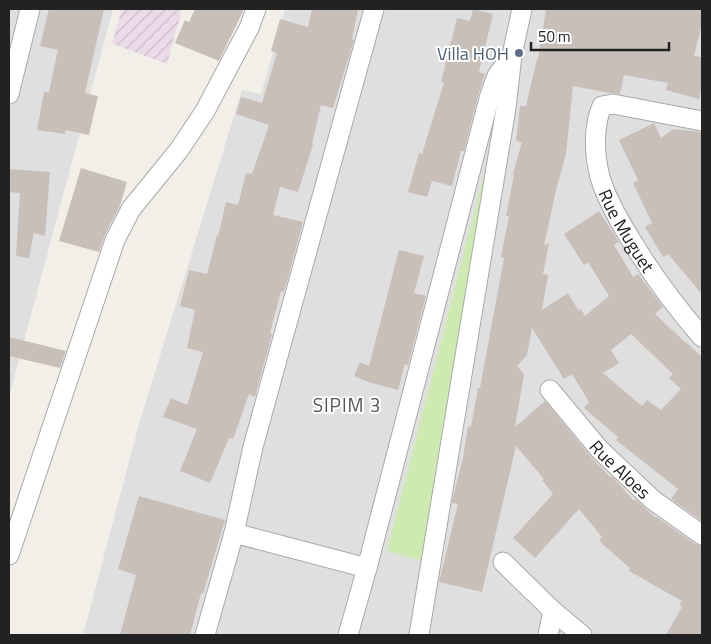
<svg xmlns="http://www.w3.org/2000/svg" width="711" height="644" viewBox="0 0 711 644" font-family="'Titillium Web',sans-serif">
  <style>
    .residential { fill: #e0dfdf }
    .industrial { fill: url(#industrial-furrows) }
    .grass { fill: #cdebb0 }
    .building { fill: #c7bfb8; fill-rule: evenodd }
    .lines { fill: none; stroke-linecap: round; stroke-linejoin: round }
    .street-casing { stroke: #a9a9a9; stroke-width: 21 }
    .street { stroke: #fff; stroke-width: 19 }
    .service-dot { fill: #5c6f8a; stroke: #fff; stroke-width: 2 }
    .labels { text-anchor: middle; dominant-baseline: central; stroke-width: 4; stroke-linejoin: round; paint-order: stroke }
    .service-label { font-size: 18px; fill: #4e5e75; stroke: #fff; text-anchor: end }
    .street-label { font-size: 18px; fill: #222; stroke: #fff }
    .neighbourhood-label { font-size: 19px; letter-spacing: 1px; fill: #555; stroke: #fff }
  </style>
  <defs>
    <pattern id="industrial-furrows" width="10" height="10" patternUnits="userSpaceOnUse" patternTransform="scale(1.25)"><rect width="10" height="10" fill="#ebdbe8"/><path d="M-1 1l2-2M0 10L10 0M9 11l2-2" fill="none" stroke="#c9bcc7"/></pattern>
  </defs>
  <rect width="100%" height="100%" fill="#f2efe9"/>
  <g class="residential">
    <polygon points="9,9 113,9 9,397"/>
    <polygon points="285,9 702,9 702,635 83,635 139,424 242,90 261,94"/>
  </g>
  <polygon class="industrial" points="122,9 182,9 167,64 105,41 112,43"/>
  <polygon class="grass" points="496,128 424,561 387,551"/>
  <g class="building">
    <polygon points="49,9 104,9 85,93 98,96 89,135 66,130 65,134 37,130 44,92 49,92 58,50 40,46"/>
    <polygon points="195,9 244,9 219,61 175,43 185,20 189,22"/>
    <polygon points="312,9 358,9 352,39 354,40 333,108 321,105 312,144 313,145 298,192 280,187 273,215 303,222 284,292 281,291 270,333 272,334 255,397 249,394 233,439 229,438 210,483 180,471 197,429 163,417 171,398 187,405 203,352 187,348 195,310 180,306 189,270 207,274 217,235 218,236 226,202 238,205 246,173 252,174 269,125 236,114 241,97 262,103 277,53 271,51 280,19 308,27"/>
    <polygon points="473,9 493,14 479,72 485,74 479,92 464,151 461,151 452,186 432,181 427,197 408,192 419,153 422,154 444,82 441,82 457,18 470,21"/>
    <path d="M 546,9 L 702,9 L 702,24 L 694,56 L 702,57 L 702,86 L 699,99 L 666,90 L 668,83 L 624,75 L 620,94 L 610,93 L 573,86 L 566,154 L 556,190 L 544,246 L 549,243 L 543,274 L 548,275 L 542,310 L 568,293 L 579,311 L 581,309 L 585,316 L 609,296 L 588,262 L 584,265 L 564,234 L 599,211 L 619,242 L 614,245 L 633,277 L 638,274 L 663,307 L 655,314 L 687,344 L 687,343 L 702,357 L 702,521 L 671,499 L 678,489 L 616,440 L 618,437 L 584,408 L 589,402 L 572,374 L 564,379 L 532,328 L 527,355 L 517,366 L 524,374 L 515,427 L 545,401 L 591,457 L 610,477 L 611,476 L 619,484 L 634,501 L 635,499 L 656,518 L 657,517 L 695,544 L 702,546 L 702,635 L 666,635 L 682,607 L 679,605 L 682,601 L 629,571 L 630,568 L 599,541 L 602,537 L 579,509 L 535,558 L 513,538 L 553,494 L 542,480 L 544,479 L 516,446 L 482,592 L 439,582 L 458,504 L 452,503 L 452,501 L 463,458 L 468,426 L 471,427 L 478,388 L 480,388 L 504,258 L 501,257 L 509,216 L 506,216 L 514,174 L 513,174 L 522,142 L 516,141 L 520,106 L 526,106 L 537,59 L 538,59 ZM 631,334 L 673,374 L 669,378 L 681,389 L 661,410 L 647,400 L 642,406 L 603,373 L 619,363 L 611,350 Z"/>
    <polygon points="654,123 661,138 673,129 702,132 702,294 668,254 663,257 645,227 652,223 633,183 638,180 619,140"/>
    <polygon points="81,168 127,182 120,206 105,235 99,252 59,241"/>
    <polygon points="9,169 50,172 45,236 34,233 29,258 16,256 20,193 9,192"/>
    <polygon points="399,250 424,256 414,293 426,296 408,365 405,364 398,390 368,382 354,376 360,362 369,366"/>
    <polygon points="9,337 66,351 60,368 9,356"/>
    <polygon points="139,496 225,520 203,594 201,593 190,635 120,635 136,575 118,569"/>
  </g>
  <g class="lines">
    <defs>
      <g id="street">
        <polyline points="9,94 30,9"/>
        <path id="s1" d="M 702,121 L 613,104 L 602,106 C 593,127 594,154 600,177 C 606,198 617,217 628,235 C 650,272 674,305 702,337"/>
        <path id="s2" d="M 550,390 L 600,450 L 653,500 L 702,535"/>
        <polyline points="234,533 367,568"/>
        <polyline points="9,555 115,240 131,209 179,150 205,111 249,28 256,9"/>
        <polyline points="503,562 553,611 582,635"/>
        <polyline points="205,635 234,533 253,447 281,345 374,9"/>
        <polyline points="348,635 367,568 490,95 497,76 510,58"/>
        <polyline points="419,635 506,108 512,55 522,9"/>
        <polyline points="548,635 553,611"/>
      </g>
    </defs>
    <use href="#street" class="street-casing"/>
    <use href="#street" class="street"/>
  </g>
  <circle class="service-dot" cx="519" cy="53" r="5"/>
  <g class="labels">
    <g class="service-label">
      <text x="509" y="53">Villa HOH</text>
    </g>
    <g class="street-label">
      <text stroke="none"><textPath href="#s1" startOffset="234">Rue Muguet</textPath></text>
      <text stroke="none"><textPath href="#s2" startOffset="106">Rue Aloes</textPath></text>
    </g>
    <g class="neighbourhood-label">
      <text x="347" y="404">SIPIM 3</text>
    </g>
  </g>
  <rect width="711" height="644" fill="none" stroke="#222222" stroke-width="20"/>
  <path d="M531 42v8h138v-8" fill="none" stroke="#222222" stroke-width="2.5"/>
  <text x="538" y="42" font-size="15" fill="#222222" stroke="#ffffff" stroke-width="4" paint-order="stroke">50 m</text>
</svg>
